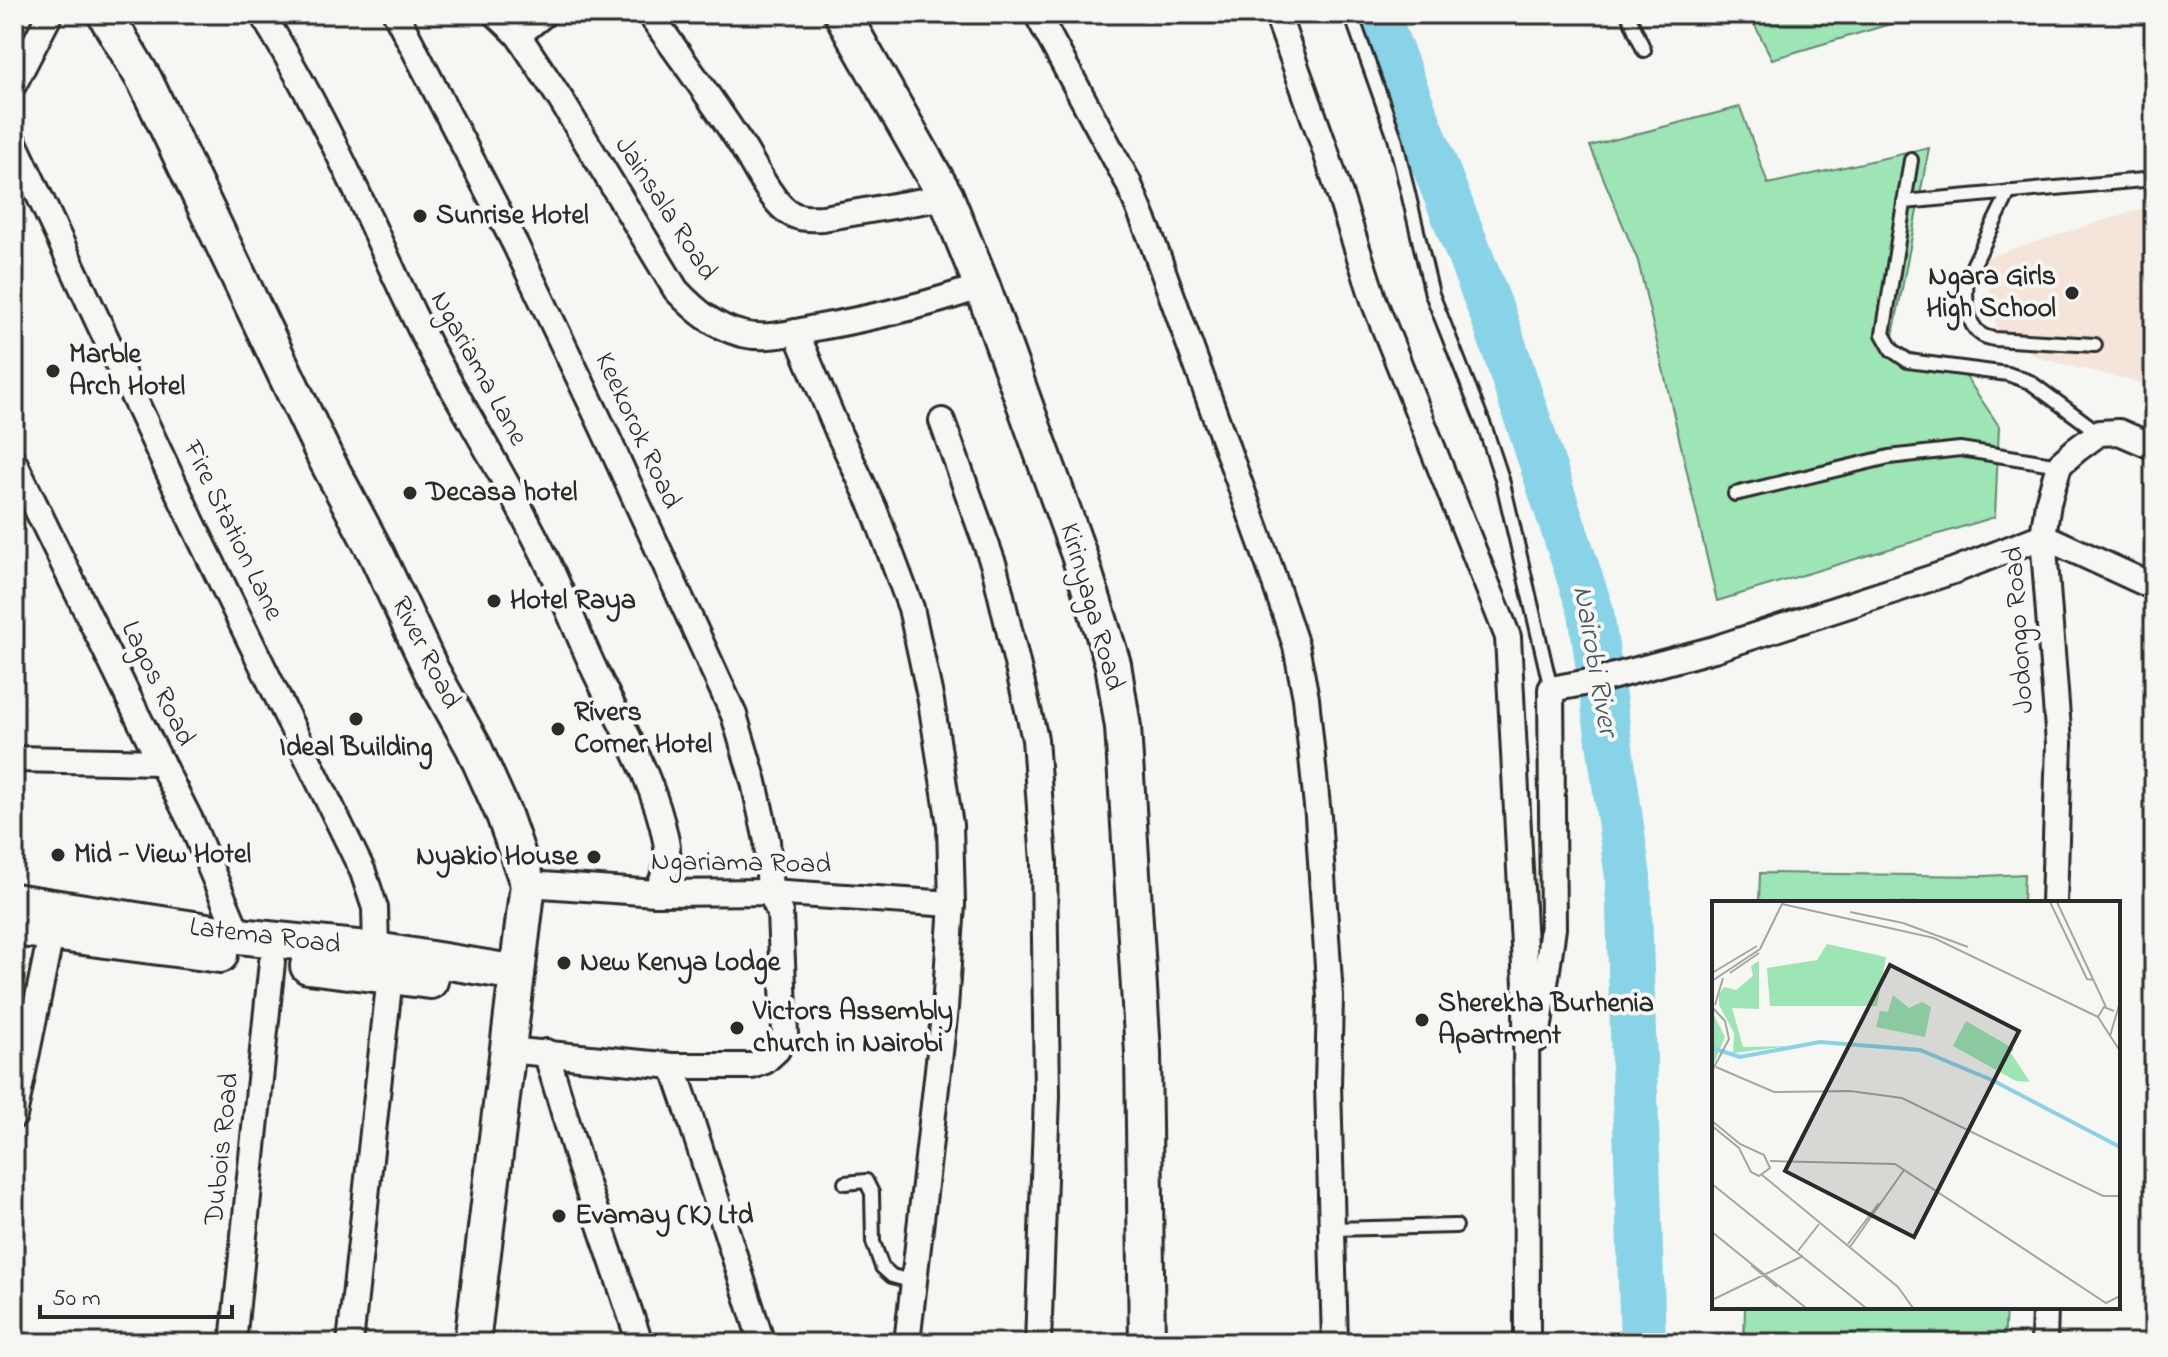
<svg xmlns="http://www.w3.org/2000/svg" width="2168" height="1357" viewBox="0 0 2168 1357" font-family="'Indie Flower',sans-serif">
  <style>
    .built { fill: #f4e4da }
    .green { fill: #9de5b4; stroke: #648870; stroke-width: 2 }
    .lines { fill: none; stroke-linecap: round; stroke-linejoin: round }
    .river { stroke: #88d3e8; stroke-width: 46 }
    .lane-casing { stroke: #2b2b2b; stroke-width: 18 }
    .street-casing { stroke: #2b2b2b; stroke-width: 30 }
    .secondary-casing { stroke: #2b2b2b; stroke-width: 40 }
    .lane { stroke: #f6f6f2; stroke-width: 12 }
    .street { stroke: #f6f6f2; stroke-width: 24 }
    .secondary { stroke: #f6f6f2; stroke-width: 34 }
    .poi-dot { fill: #2b2b2b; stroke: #f6f6f2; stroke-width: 3 }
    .labels { text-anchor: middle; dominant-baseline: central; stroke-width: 8; stroke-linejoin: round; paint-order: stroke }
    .street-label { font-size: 28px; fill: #2b2b2b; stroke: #f6f6f2 }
    .poi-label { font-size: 28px; font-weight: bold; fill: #2b2b2b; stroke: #f6f6f2; text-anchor: start }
    .water-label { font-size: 30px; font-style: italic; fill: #42555a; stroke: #f6f6f2 }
    .inset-river { fill: none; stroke: #88d3e8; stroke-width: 4 }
    .inset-road { fill: none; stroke: #a5a5a2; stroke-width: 2 }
    .view { fill: #2b2b2b; fill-opacity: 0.15; stroke: #2b2b2b; stroke-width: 4 }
    .inset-edge { fill: none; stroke: #2b2b2b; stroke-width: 4 }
  </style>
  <rect width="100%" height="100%" fill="#f6f6f2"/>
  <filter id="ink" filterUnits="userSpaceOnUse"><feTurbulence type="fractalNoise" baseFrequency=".0125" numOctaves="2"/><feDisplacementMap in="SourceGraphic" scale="16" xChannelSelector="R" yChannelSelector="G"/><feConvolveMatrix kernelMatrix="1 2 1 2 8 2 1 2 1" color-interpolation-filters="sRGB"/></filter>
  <g filter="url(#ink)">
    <polygon class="built" points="2154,208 2154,386 2039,358 1996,328 1985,258 2141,209"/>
    <g class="green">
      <polygon points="1749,14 1924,14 1772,59"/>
      <polygon points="1740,107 1768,184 1929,148 1891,346 1960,368 1999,426 1995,517 1717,601 1638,261 1590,146"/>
      <polygon points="1760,873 1984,876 2024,874 2023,903 1759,903"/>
      <polygon points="1745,1307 2006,1307 2004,1343 1744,1343"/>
    </g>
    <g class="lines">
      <polyline class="river" points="1376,14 1496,323 1591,612 1628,877 1643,1343"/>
      <defs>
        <g id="lane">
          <polyline points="1351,14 1395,138 1432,294 1485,428 1502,479 1551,689"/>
          <polyline points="1628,14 1644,50"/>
          <polyline points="1911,160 1883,334 1892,350 1908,361 2008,374 2030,382 2099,433"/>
          <path d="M 2009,192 L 1967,278 C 1965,296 1965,324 1982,335 C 1985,337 1990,338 1994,339 L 2095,345"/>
          <polyline points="1904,202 2154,179"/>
          <polyline points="1735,494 1889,457 1960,449 2059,465"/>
          <polyline points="845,1183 866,1181 872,1193 873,1242 882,1267 892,1276 914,1282"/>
          <polyline points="1331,1229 1456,1226"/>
        </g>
        <g id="street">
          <path d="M 262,14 C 297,71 328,130 356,190 C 382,245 405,302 434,355 C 471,422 511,488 545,557 C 563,595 578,635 596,673 C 622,727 655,782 666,841 C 670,860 665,876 656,893"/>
          <polyline points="396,14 515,244 602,426 734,715 754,782 767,841 770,892 780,913 785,1034 777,1050 765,1061 752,1066 673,1066 508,1050"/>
          <path d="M 496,14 L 518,35 L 561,100 L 676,290 C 695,310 714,327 742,334 C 766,340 791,333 815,328 C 872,318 928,305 982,286"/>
          <path d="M 650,14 C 681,58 713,101 742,146 C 754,165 767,193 783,208 C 795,219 808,219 823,218 L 946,197"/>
          <polyline points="1037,14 1128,182 1151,238 1269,565 1296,646 1306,698 1318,816 1330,997 1328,1085 1335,1343"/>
          <polyline points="1277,14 1323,143 1375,304 1508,637 1526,985 1527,1343"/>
          <polyline points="518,35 544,14"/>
          <polyline points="14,84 50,14"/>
          <polyline points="14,142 193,524 363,872 375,908 376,950"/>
          <polyline points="796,332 839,434 874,509 911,608 931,701 950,825 952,904 945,1008 907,1343"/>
          <polyline points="942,421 994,566 1035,739 1044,862 1047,1096 1038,1343"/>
          <polyline points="14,462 139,719 191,822 239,936"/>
          <polyline points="14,759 161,762"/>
          <polyline points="528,884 656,893 770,892 952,904"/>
          <polyline points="2054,903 2059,743 2043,536 2048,503 2059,465 2076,450 2099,433 2119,432 2154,447"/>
          <polyline points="1537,1039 1553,928 1551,689 1600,680 1714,649 1953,571 2043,536 2154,587"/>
          <polyline points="546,1052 579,1163 640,1343"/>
          <polyline points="673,1066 685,1101 762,1343"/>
          <polyline points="14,1116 51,934"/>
          <polyline points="233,1343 272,962"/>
          <polyline points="350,1343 390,976"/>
          <polyline points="2044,1343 2045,1307"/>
        </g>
        <g id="secondary">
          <polyline points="105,14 145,81 326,459 376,553 432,672 474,748 504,815 528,884 472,1343"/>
          <polyline points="842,14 946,197 982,286 1079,555 1113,664 1123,727 1143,1053 1147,1343"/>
          <polyline points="14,901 239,936 376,950 517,973"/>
          <polyline points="14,928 220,955"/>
          <polyline points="308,966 430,981"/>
        </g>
      </defs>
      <use href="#lane" class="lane-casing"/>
      <use href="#street" class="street-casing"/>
      <use href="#secondary" class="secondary-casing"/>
      <use href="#lane" class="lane"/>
      <use href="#street" class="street"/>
      <use href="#secondary" class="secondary"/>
    </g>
  </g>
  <g class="poi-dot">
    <circle cx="420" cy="216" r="8"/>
    <circle cx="2072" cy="293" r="8"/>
    <circle cx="53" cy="371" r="8"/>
    <circle cx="410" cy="493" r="8"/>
    <circle cx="494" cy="601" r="8"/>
    <circle cx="356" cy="719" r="8"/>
    <circle cx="558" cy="729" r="8"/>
    <circle cx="58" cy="855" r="8"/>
    <circle cx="594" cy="857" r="8"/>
    <circle cx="564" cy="963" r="8"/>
    <circle cx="1422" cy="1020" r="8"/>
    <circle cx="737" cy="1028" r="8"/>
    <circle cx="559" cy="1216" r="8"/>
  </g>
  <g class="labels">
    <g class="street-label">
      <text transform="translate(665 209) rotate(57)">Jainsala Road</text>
      <text transform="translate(478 369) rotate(61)">Ngariama Lane</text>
      <text transform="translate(637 431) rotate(65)">Keekorok Road</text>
      <text transform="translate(232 531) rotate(64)">Fire Station Lane</text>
      <text transform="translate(1091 607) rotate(74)">Kirinyaga Road</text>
      <text transform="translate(2020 630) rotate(-94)">Jodongo Road</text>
      <text transform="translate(425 653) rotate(63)">River Road</text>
      <text transform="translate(157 684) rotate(64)">Lagos Road</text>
      <text transform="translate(741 864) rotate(1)">Ngariama Road</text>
      <text transform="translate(265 937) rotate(7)">Latema Road</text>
      <text transform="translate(223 1149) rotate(-84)">Dubois Road</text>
    </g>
    <g class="poi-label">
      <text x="436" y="216">Sunrise Hotel</text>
      <text x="2056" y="277" text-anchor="end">Ngara Girls<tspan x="2056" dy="32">High School</tspan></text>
      <text x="69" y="355">Marble<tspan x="69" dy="32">Arch Hotel</tspan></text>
      <text x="426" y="493">Decasa hotel</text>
      <text x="510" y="601">Hotel Raya</text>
      <text x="574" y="713">Rivers<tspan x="574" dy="32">Corner Hotel</tspan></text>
      <text x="356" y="748" text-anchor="middle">Ideal Building</text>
      <text x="74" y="855">Mid - View Hotel</text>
      <text x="578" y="857" text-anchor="end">Nyakio House</text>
      <text x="580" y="963">New Kenya Lodge</text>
      <text x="1438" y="1004">Sherekha Burhenia<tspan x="1438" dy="32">Apartment</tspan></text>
      <text x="753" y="1012">Victors Assembly<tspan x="753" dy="32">church in Nairobi</tspan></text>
      <text x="575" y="1216">Evamay (K) Ltd</text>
    </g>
    <g class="water-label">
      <text transform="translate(1594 661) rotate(80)">Nairobi River</text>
    </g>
  </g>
  <g transform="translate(1712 901)">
    <rect width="408" height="408" fill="#f6f6f2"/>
    <path d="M 115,43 L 174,56 L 165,105 L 58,105 L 55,67 L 105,59 ZM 47,60 L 47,108 L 20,107 L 31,146 L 79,145 L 21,152 L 22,132 L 7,104 L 7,93 L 12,86 L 24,89 L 41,75 L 39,65 ZM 181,94 L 197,107 L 210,101 L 219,106 L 213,136 L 164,126 L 168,110 L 176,111 ZM 0,110 L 13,136 L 0,167 ZM 254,120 L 302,148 L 299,152 L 318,181 L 304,180 L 241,145 Z" fill="#9de5b4"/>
    <path class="inset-river" d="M 0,147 L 28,156 L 108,141 L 208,149 L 282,180 L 408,246"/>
    <path class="inset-road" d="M 338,1 L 375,78 L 382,79M 345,1 L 394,106M 70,3 L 222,37 L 386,116M 138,11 L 191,22 L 256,46M 0,72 L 45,45M 18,72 L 47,52M 0,80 L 48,48 L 71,1M 3,104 L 11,77M 0,106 L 13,120 L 17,138 L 0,170M 402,110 L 392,106 L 386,116 L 408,150M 398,135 L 408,101M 4,166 L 62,191 L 138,190 L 190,197 L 391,295 L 408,295M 0,220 L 28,243 L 52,254 L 58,267 L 47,275 L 39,271 L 27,247 L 0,225M 58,260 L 183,263 L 394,402 L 408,395M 50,274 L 186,386 L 201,407M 0,283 L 154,407M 0,331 L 94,407M 136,343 L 167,302M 138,346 L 192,269M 86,350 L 107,323M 39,364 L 65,386M 0,399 L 91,355"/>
    <path class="view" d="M 178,64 L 307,130 L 202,336 L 73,270 Z"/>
    <rect width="408" height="408" class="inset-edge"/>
  </g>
  <rect width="2168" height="1357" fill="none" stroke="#f6f6f2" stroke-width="48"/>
  <rect x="24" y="24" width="2120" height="1309" fill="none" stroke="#2b2b2b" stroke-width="3" filter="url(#ink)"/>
  <path d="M40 1305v12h192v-12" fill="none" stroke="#2b2b2b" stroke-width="4"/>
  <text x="52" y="1305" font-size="24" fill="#2b2b2b" stroke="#f6f6f2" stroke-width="6" paint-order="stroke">50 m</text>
</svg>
